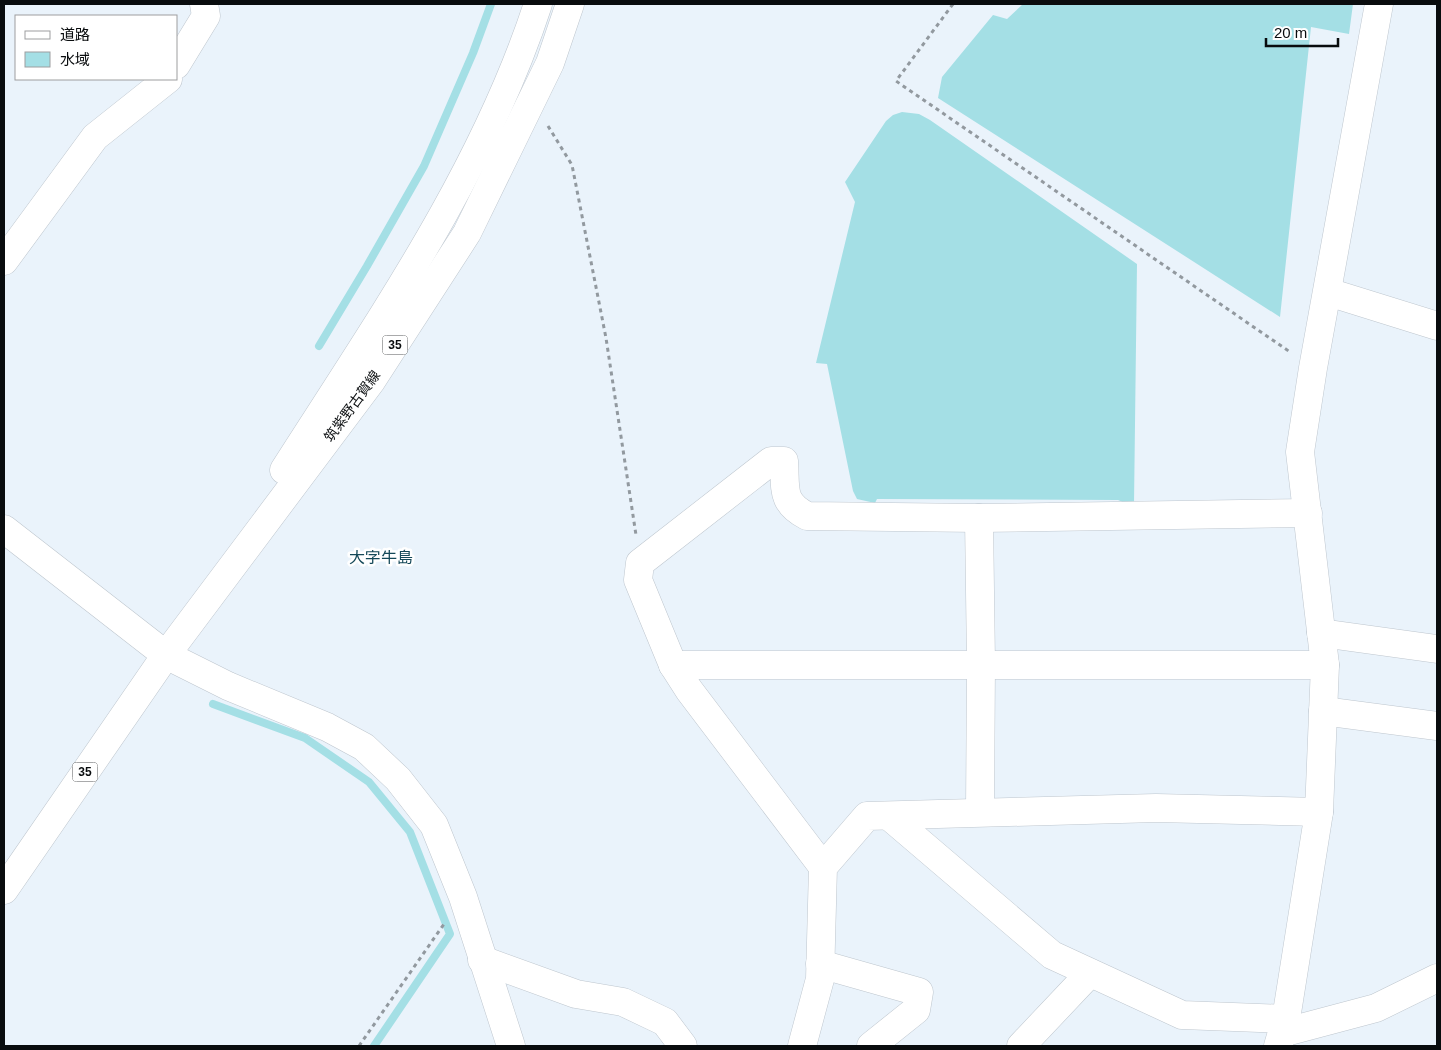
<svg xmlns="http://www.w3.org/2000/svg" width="1441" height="1050" viewBox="0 0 1441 1050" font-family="Helvetica,'Noto Sans JP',sans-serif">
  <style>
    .water { fill: #a4dfe5 }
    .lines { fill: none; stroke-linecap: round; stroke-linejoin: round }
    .stream { stroke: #a4dfe5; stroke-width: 8 }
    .minor-casing { stroke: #bec6ce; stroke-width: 29 }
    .major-casing { stroke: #bec6ce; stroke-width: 29 }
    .path { stroke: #92999f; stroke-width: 3; stroke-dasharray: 4 4; stroke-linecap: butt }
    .minor { stroke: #fff; stroke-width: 28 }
    .major { stroke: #fff; stroke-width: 28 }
    .labels { text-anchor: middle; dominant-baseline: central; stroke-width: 5; stroke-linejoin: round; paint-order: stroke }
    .shield { fill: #fff; stroke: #535556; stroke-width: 1 }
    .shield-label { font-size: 12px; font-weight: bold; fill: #090c0e }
    .street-label { font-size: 14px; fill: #090c0e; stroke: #fff }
    .quarter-label { font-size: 16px; fill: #154959; stroke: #fff }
  </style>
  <rect width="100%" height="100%" fill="#eaf3fb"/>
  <g class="water">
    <polygon points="1023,4 1353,4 1349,34 1311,27 1280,317 938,98 942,77 993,15 1007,19"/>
    <polygon points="902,112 919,114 930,120 1137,264 1134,504 1125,503 1118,500 877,499 875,503 857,499 853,491 827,364 816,363 855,202 845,182 886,121 893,115"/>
  </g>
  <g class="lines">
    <g class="stream">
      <polyline points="319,346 367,266 424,166 473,53 491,4"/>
      <polyline points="213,704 305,738 369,782 410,832 450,934 374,1046"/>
    </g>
    <defs>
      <g id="minor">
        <polyline points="176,65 206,16 204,4"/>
        <polyline points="4,261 95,137 168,79"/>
        <polyline points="1328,292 1437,326"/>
        <polyline points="979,518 981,664 980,812"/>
        <polyline points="4,529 166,655 228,686 327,727 364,747 398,779 434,825 463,897 511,1046"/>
        <polyline points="1321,633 1437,649"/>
        <polyline points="673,665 1325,665"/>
        <polyline points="1323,711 1437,726"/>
        <polyline points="889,816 1052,955 1182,1015 1286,1019"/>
        <path d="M 823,867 L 689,690 L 673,665 L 638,580 L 640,563 L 771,461 L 784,461 C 786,488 780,502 807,516 L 979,518 L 1308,513"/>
        <polyline points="482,960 576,994 623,1002 665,1022 683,1046"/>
        <polyline points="820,964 919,992 916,1010 871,1046"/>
        <polyline points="1282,1033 1376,1008 1437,978"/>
        <polyline points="802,1046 820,979 823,867 867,816 1156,808 1319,812"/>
        <polyline points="1021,1046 1090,973"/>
        <polyline points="1278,1046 1286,1019 1319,812 1325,665 1300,452 1313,368 1379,4"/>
      </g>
      <g id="major">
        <path d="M 284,470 C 379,321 483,173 538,4"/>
        <polyline points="4,890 166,655 372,380 467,233 550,63 570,4"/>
      </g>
    </defs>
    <use href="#minor" class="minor-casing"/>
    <use href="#major" class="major-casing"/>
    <g class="path">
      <polyline points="953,4 896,81 1290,352"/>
      <polyline points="548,126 572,165 606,338 636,535"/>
      <polyline points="359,1046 444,924"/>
    </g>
    <use href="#minor" class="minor"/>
    <use href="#major" class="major"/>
  </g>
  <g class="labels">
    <g class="shield">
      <rect x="382.5" y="335.5" width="25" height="19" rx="4"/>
      <rect x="72.5" y="762.5" width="25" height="19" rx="4"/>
    </g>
    <g class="shield-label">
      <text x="395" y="345">35</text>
      <text x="85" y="772">35</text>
    </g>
    <g class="street-label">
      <text transform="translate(352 406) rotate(-54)">筑紫野古賀線</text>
    </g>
    <g class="quarter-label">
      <text x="381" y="557">大字牛島</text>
    </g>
  </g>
  <rect width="1441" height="1050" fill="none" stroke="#090c0e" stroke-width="10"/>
  <rect x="15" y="15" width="162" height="65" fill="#ffffff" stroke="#9d9e9f"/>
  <rect x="25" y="31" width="25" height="8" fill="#ffffff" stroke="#9d9e9f"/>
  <text x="60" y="40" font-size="15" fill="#090c0e">道路</text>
  <rect x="25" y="52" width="25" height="15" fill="#a4dfe5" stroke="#9d9e9f"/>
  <text x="60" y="65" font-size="15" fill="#090c0e">水域</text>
  <path d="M1266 38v8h72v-8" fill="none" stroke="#090c0e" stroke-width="2.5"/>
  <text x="1274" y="38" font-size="15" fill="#090c0e" stroke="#ffffff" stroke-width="4" paint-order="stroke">20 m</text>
</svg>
